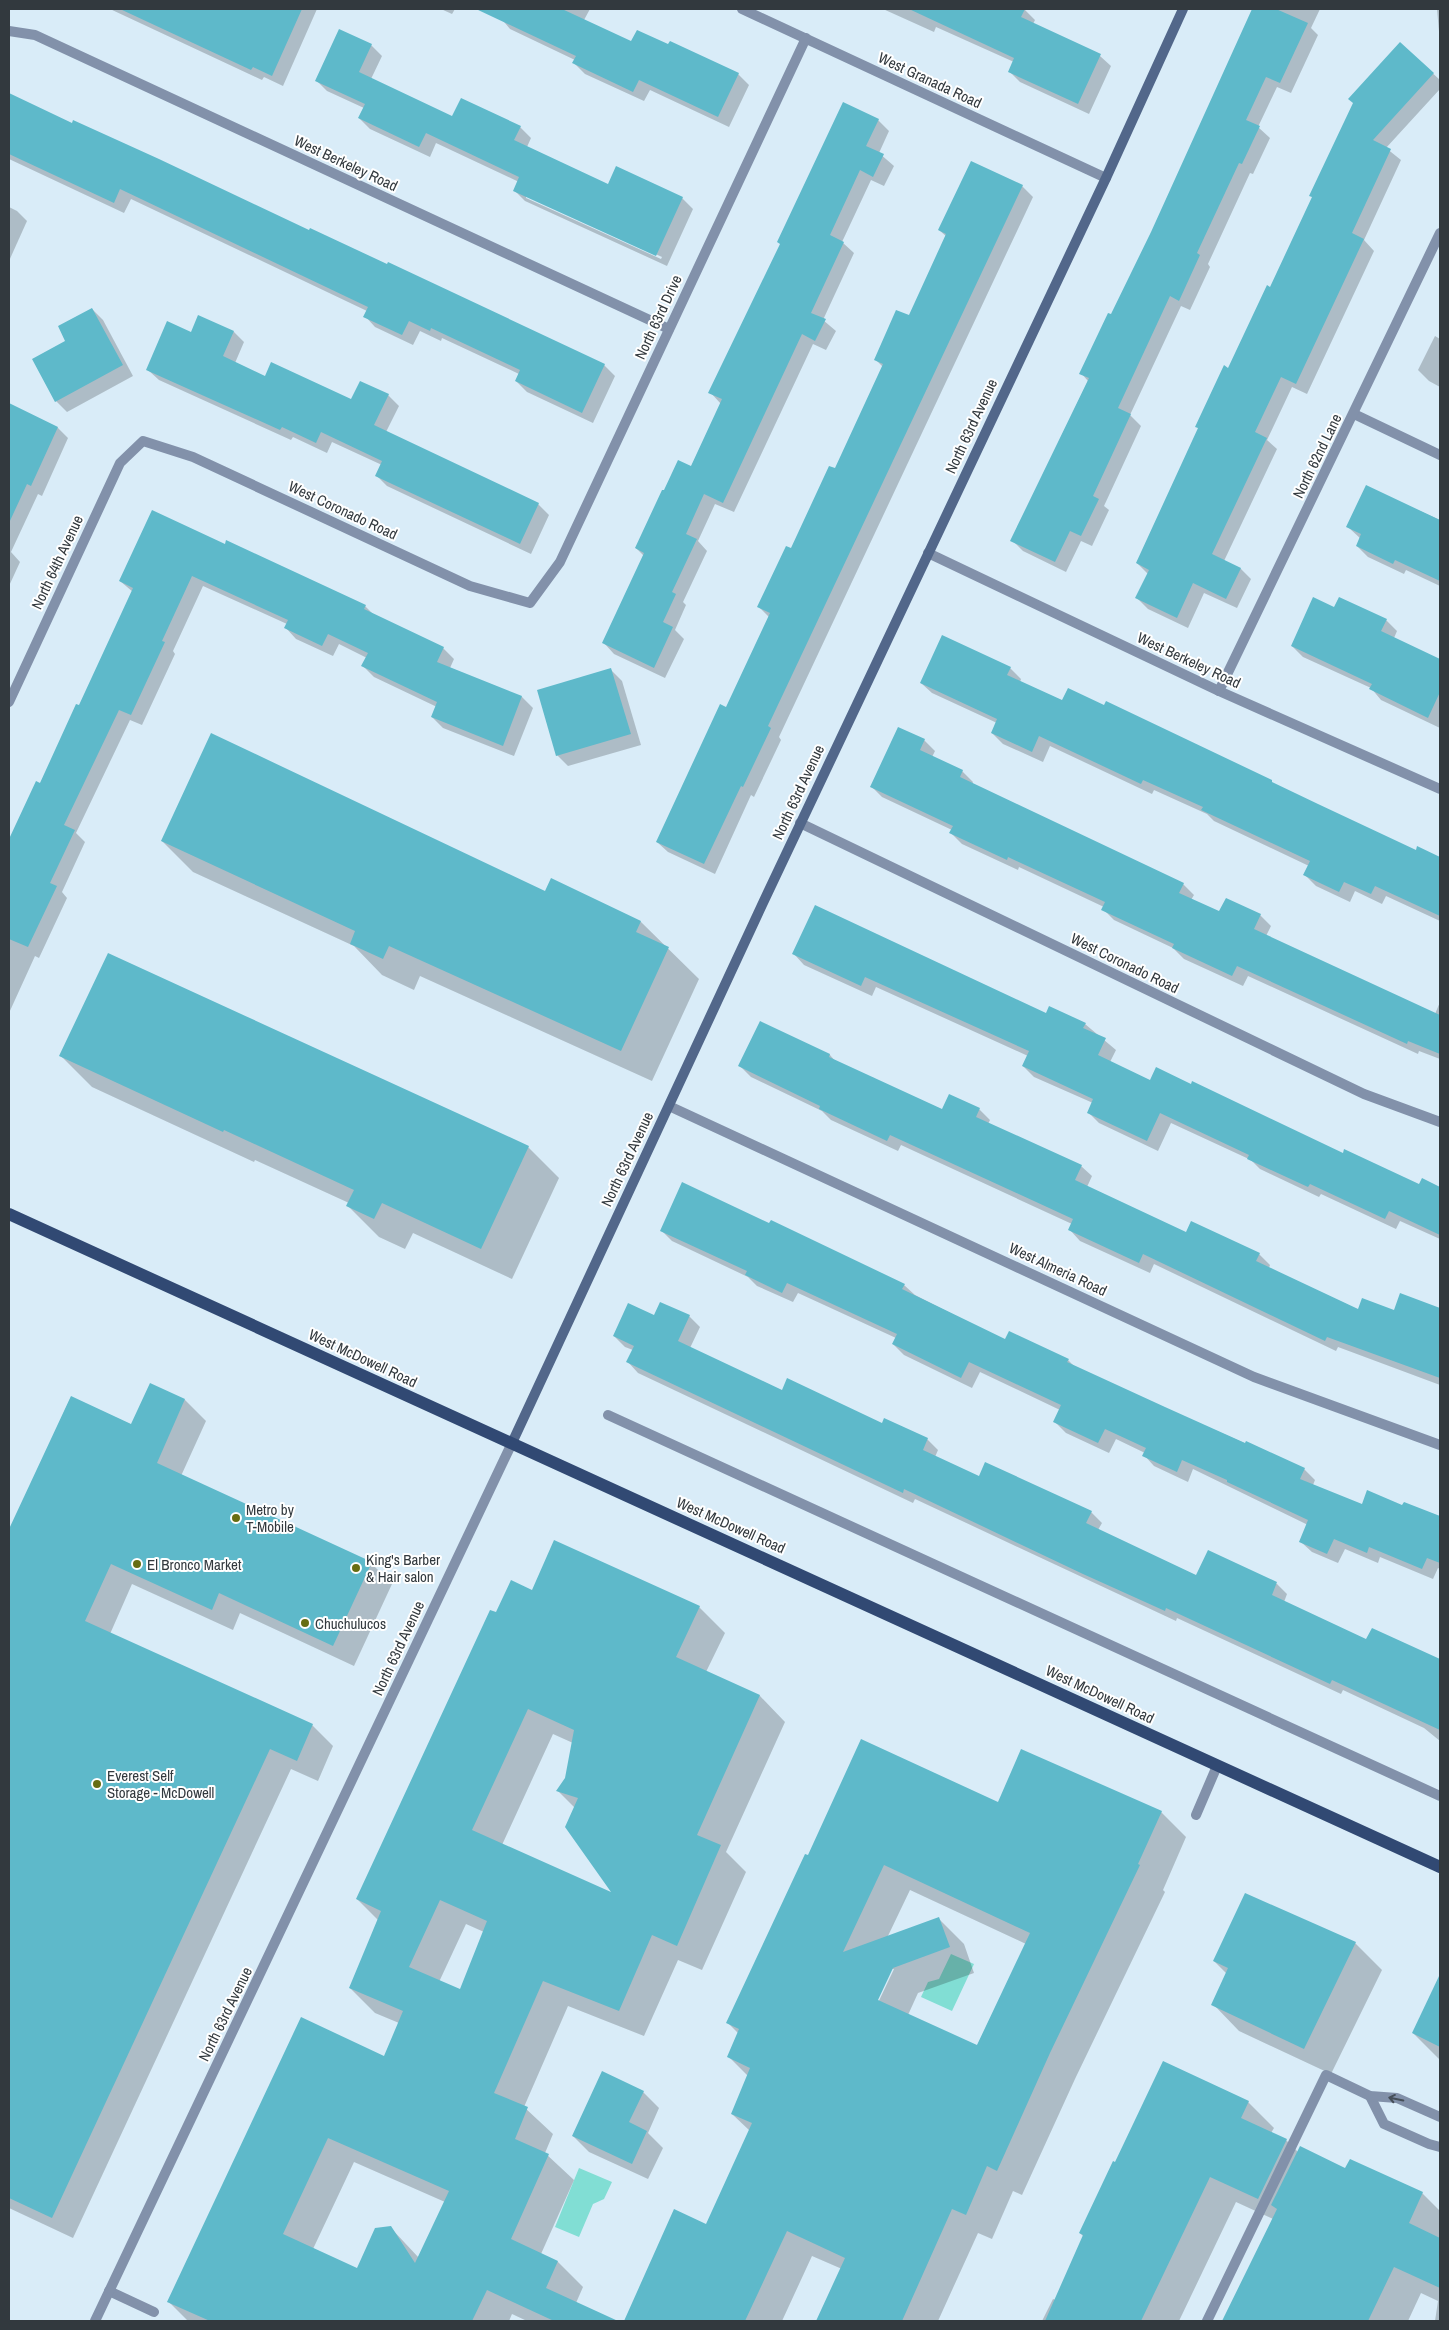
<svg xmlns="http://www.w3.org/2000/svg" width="1449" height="2330" viewBox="0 0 1449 2330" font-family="'Archivo Narrow',sans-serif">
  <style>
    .water { fill: #81ded4 }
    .shadow { fill: #0003; fill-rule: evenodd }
    .building { fill: #5eb9ca; fill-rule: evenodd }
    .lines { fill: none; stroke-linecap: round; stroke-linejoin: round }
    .lane { stroke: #8291aa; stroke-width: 10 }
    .street { stroke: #8291aa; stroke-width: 10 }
    .secondary { stroke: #52678a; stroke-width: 10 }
    .primary { stroke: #314973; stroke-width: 12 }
    .oneway { stroke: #464f59 }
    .poi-dot { fill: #676d12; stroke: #fff; stroke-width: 2 }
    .labels { text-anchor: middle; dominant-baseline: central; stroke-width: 4; stroke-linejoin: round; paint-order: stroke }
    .street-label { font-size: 15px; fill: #32393e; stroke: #fff }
    .poi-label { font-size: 15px; fill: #32393e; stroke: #fff; text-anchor: start }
  </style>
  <rect width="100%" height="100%" fill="#d9ecf8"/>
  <g class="water">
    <polygon points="951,1954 974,1964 952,2011 921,1997 928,1982 939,1979"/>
    <polygon points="579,2168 612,2182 604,2199 593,2204 579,2237 555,2227"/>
  </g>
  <g class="shadow">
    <polygon points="110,9 252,9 256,11 257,9 317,9 283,86 264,77 262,80"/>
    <polygon points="441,9 455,9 452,14"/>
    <polygon points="481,9 590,9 584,20 632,43 738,74 749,85 729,127 650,90 644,101 585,74 574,63 575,60 510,29 500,17"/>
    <polygon points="883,9 1024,9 1035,20 1033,24 1100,56 1111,66 1089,114 1020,82 1009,71 1014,62 936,27 934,32"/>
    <polygon points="1253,9 1320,9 1311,28 1318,35 1291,93 1277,87 1258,127 1270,138 1253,174 1250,173 1208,264 1210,267 1190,310 1181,306 1130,415 1141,426 1104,506 1109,510 1092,546 1081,541 1066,572 1023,551 1012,540 1088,381 1081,373 1112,316 1152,233"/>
    <polygon points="1437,9 1440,9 1440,43"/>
    <polygon points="1401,44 1440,80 1440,89 1386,148 1401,160 1364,240 1374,251 1307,394 1292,387 1267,440 1277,449 1224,561 1241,569 1251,579 1237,608 1204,593 1188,628 1148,609 1137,598 1148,574 1137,563 1229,369"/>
    <path d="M 371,45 L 382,56 L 371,79 L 453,118 L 520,127 L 531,138 L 527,147 L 608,185 L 682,198 L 693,209 L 667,266 L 525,201 L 514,190 L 519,182 L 436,143 L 430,157 L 370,129 L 359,118 L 364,108 L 327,91 L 317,81 ZM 526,195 L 662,257 L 661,259 L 526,198 Z"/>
    <polygon points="9,95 604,365 615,376 593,423 527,392 516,381 519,374 442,338 441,341 420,331 413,345 375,327 365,316 367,311 131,199 124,213 9,159"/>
    <polygon points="878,120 889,131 879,153 894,166 884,186 871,180 842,242 854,253 823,320 836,331 826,350 813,344 734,512 715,504 698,541 707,551 683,602 686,605 675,630 684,639 665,678 614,654 604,643 644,556 636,548 691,467 721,404 710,392"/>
    <polygon points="1022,186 1033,197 779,737 781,740 754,797 751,795 715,874 668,852 657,842 727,708 769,617 759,607 835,470 883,367 875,359 909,317 947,237 939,230"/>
    <polygon points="9,207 17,211 27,221 9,261"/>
    <polygon points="92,309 103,320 133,376 67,412 56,401 67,341"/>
    <polygon points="234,332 244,342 235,363 265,377 352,401 388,395 399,406 386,432 538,504 549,515 531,554 387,486 377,476 382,465 332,442 327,453 293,437 291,440 159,380 148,370 192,333"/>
    <polygon points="1435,336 1440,339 1440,387 1429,381 1418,370"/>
    <polygon points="9,405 58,428 68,438 42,496 38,494 11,552 20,562 9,586"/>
    <polygon points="1366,487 1440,520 1440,586 1406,570 1404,574 1368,557 1357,546 1361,539 1348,527"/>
    <polygon points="225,546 365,606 374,615 443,648 454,659 450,668 522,697 533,708 514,756 443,728 432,717 437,707 374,677 363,666 367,658 339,644 333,656 296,639 286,628 287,624 203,586 173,651 175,654 142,725 130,720 76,833 85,842 62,892 67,898 39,958 35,956 9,1013 9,842 36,783 40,784 79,707 133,592 120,581"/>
    <polygon points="1335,609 1386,620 1397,631 1394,638 1440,660 1440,728 1381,700 1371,688 1303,657 1292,646"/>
    <polygon points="1010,668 1021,679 1020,682 1063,701 1416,851 1418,848 1440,859 1440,921 1386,896 1382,904 1355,891 1350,902 1316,886 1305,875 1309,866 1214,821 1207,814 1154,790 1152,794 1050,746 1043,762 1003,744 992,733 997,723 932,693 921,683"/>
    <polygon points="611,670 622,681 641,745 568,766 557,755"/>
    <polygon points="924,740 935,751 932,757 962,771 973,782 972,785 1183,884 1194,895 1191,900 1220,913 1260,915 1271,926 1266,936 1435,1014 1440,1002 1440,1059 1419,1051 1418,1054 1248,976 1243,986 1184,959 1173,948 1114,920 1103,909 1104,907 1019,867 1018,870 962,844 951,833 952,830 882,797 872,787"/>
    <polygon points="162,841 546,892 552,880 641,922 699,979 652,1081 420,976 414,990 382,975 354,946 193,872"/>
    <polygon points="794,954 1085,1024 1116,1050 1110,1062 1151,1081 1419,1186 1422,1180 1440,1188 1440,1239 1400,1221 1396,1229 1321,1194 1319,1197 1260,1169 1251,1160 1171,1123 1158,1151 1099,1123 1088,1112 1093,1103 1034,1077 1023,1066 1028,1056 876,987 872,996 804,965"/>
    <polygon points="761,1023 830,1055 836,1062 943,1110 979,1109 990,1120 988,1124 1081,1166 1092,1176 1087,1187 1187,1234 1259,1254 1270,1265 1269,1268 1359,1310 1395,1312 1401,1295 1440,1309 1440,1385 1338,1347 1336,1351 1154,1264 1150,1273 1080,1241 1070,1230 1072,1224 901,1145 898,1151 831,1120 822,1111 751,1077 740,1066"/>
    <polygon points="61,1056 528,1147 559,1178 512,1279 413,1233 405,1249 379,1237 348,1206 349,1203 255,1160 254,1162 92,1087"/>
    <polygon points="661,1230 904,1285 915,1295 1005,1341 1068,1360 1075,1367 1164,1408 1304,1469 1315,1480 1313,1485 1362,1506 1403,1507 1404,1503 1440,1517 1440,1569 1438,1568 1433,1579 1380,1557 1378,1563 1345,1549 1338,1563 1312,1552 1301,1542 1308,1525 1193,1469 1188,1482 1154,1466 1144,1455 1145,1453 1116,1439 1109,1453 1066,1433 1055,1422 1060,1410 980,1372 972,1388 904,1355 893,1344 896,1338 798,1293 793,1302 757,1286 748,1277 672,1241"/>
    <polygon points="689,1316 700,1327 690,1348 783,1391 927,1439 938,1450 935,1457 980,1478 1091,1512 1102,1523 1098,1530 1197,1576 1208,1552 1277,1584 1287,1594 1284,1602 1367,1641 1440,1661 1440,1741 1424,1728 1343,1690 1341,1694 1177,1618 1176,1621 915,1499 913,1503 638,1373 628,1362 633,1350 625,1347 614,1336 655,1317"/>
    <polygon points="151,1385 185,1400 206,1421 181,1476 371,1563 392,1584 354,1666 240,1613 233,1630 132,1584 110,1634 312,1725 333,1746 318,1781 291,1769 73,2238 9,2208 9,1532 71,1397 132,1425"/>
    <path d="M 533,1592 L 699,1607 L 725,1633 L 706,1672 L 760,1696 L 785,1722 L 726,1852 L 746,1872 L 702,1970 L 678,1960 L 644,2036 L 568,2006 L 524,2107 L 553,2134 L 545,2153 L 574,2180 L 541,2254 L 558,2262 L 583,2287 L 576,2303 L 615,2321 L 527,2321 L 512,2314 L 509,2321 L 188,2321 L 169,2302 L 385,2058 L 399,2023 L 375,2013 L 350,1988 L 378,1920 L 357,1899 L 496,1614 ZM 553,1734 L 573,1743 L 566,1779 L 558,1791 L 575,1808 L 615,1895 L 502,1845 ZM 466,1924 L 484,1932 L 461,1991 L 439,1982 ZM 354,2162 L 445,2202 L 419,2258 L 390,2227 L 357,2269 L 313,2249 Z"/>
    <path d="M 999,1803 L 1161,1812 L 1186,1837 L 1163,1890 L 1165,1892 L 1075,2079 L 1022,2195 L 1013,2191 L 992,2239 L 978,2233 L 938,2321 L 817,2321 L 842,2269 L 812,2256 L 782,2321 L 625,2321 L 674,2211 L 706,2226 L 750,2131 L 732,2114 L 748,2076 L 729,2057 L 739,2034 L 728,2023 L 806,1856 ZM 910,1890 L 1026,1944 L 977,2046 L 908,2015 L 918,1993 L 974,1973 L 964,1944 L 939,1919 L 887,1938 ZM 891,1969 L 894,1969 L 876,2007 L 874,2005 Z"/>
    <polygon points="1355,1943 1382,1970 1331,2074 1239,2031 1213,2004 1227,1974 1214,1961"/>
    <polygon points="1440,1977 1440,2060 1413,2033"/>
    <polygon points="643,2092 659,2108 648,2133 663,2148 648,2179 589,2152 573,2136"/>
    <polygon points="1248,2102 1274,2128 1271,2133 1286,2140 1298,2152 1346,2170 1422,2193 1440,2211 1440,2321 1435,2321 1438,2301 1421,2293 1408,2321 1224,2321 1273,2219 1236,2202 1179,2321 1042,2321 1053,2299 1056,2300 1084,2237 1080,2233 1116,2164"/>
  </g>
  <g class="building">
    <polygon points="120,9 302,9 272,76 253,67 251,70"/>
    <polygon points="476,9 562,9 631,41 637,30 668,44 670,41 739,73 718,117 639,80 633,92 572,63 576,56"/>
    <polygon points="909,9 1025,9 1021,17 1101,54 1078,104 1008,72 1014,58"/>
    <polygon points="1252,9 1276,9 1308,23 1280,83 1266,77 1246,120 1260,126 1242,164 1239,163 1197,253 1200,255 1179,301 1170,296 1118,408 1131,414 1093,496 1099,499 1081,536 1070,531 1055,562 1010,541 1089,378 1079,374 1108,313 1111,314 1151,232"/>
    <polygon points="339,29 372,44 359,72 452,116 461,98 521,126 514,140 608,184 616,166 683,197 656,256 513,191 519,177 426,133 419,147 358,118 365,104 315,81"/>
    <polygon points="1400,42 1434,73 1373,140 1391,149 1352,233 1364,239 1296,384 1281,377 1255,432 1267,438 1212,554 1241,568 1226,599 1193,583 1177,618 1135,598 1149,570 1136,563 1198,428 1195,427 1224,365 1228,368 1267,285 1270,287 1312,197 1309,196 1353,103 1348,99"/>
    <polygon points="9,93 72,123 73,120 159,159 309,230 310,228 387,264 388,262 605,364 582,413 515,381 520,370 431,328 430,331 409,321 402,335 363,317 368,307 120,189 114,203 9,154"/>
    <polygon points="843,102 879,119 866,146 884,154 873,177 860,170 830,235 844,242 811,313 826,319 815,341 802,334 723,503 704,494 686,534 697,539 672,592 676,594 663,622 673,627 654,668 602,643 644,553 635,548 662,490 664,490 678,460 691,466 722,399 708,393 780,244 777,242"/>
    <polygon points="971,161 1023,185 768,726 771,728 743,787 741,786 704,864 656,842 720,704 726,707 770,613 757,607 786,546 791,548 829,466 835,468 883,364 874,360 896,310 909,315 946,234 938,230"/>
    <polygon points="92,308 123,365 55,402 32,359 65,341 58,326"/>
    <polygon points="198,315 234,331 223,356 265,376 271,362 351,399 360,381 389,394 374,425 539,503 520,544 375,476 382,461 321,432 316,443 282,427 280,430 146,370 167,321 191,332"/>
    <polygon points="9,403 58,427 31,486 27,484 9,523"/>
    <polygon points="1366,485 1440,520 1440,581 1395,560 1393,564 1356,546 1361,534 1346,527"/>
    <polygon points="152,510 225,544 226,540 366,605 364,609 444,647 437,662 522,696 503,746 431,717 437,702 361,666 368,653 328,634 322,646 284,628 288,620 192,576 162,641 165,642 131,715 119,710 64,825 75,830 50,883 57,886 28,947 9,939 9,839 36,781 40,783 76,704 79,705 133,588 119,581"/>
    <polygon points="1313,597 1334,607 1339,597 1387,619 1381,631 1440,659 1440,692 1428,718 1369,689 1372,684 1291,646"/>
    <polygon points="942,635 1011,667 1007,675 1062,700 1068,688 1104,705 1106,701 1272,780 1272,782 1318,804 1416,850 1417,846 1440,857 1440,916 1375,886 1371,894 1344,882 1339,892 1303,875 1310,861 1201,810 1203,807 1143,780 1141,784 1039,736 1032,752 991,733 997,719 920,683"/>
    <polygon points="611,668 631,734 556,756 537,690"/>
    <polygon points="898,727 925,739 920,750 963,770 960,777 1184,883 1179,893 1219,911 1226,898 1261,914 1254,929 1440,1015 1440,1054 1408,1041 1407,1044 1237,966 1232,976 1172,948 1174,944 1101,910 1105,902 1008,857 1007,860 949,833 953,826 870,787"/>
    <polygon points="211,733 545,891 551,878 641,921 636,932 669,947 621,1051 389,946 383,959 350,944 355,931 161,841"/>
    <polygon points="815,905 1046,1013 1049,1006 1086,1023 1083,1028 1106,1038 1098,1055 1150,1080 1156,1067 1191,1084 1192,1081 1343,1153 1344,1149 1419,1184 1422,1178 1440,1187 1440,1235 1389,1211 1385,1219 1310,1184 1308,1187 1247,1159 1249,1155 1160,1113 1147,1141 1087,1113 1093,1099 1022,1066 1029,1051 865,977 861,986 792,954"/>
    <polygon points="108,953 529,1146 481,1249 382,1203 374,1219 346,1206 354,1190 224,1130 223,1132 59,1056"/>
    <polygon points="760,1021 830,1054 829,1057 942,1109 949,1094 980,1108 976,1117 1082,1165 1075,1180 1186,1232 1191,1221 1260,1253 1256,1261 1358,1309 1362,1298 1394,1310 1400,1293 1440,1308 1440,1378 1327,1337 1325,1341 1143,1254 1139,1263 1068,1230 1073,1219 890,1135 887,1141 819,1109 820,1106 738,1066"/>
    <polygon points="682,1182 769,1223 771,1220 905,1284 902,1289 1005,1339 1009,1331 1069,1359 1067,1362 1165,1407 1245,1443 1246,1441 1305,1468 1300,1479 1362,1504 1367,1490 1402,1505 1404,1502 1440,1516 1440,1563 1427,1558 1422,1569 1369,1547 1367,1553 1334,1539 1327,1554 1299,1542 1308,1520 1227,1482 1227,1480 1182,1460 1177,1472 1142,1456 1146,1448 1105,1429 1098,1443 1053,1422 1061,1405 969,1362 961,1378 892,1344 897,1334 787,1283 782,1293 745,1275 747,1271 660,1231"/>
    <polygon points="660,1302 690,1315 678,1341 782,1390 787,1378 882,1423 884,1418 928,1438 923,1450 979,1476 985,1462 1092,1511 1086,1523 1196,1575 1208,1550 1277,1582 1272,1595 1366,1639 1372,1628 1440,1659 1440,1730 1332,1680 1330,1684 1166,1608 1165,1611 1083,1574 904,1489 903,1493 626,1362 634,1346 613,1336 628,1303 654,1315"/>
    <polygon points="150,1383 185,1399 157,1463 372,1562 333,1646 219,1593 212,1610 111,1564 85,1621 313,1724 297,1761 270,1749 52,2218 9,2198 9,1529 71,1396 131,1424"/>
    <path d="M 554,1540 L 700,1606 L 676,1657 L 760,1695 L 697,1835 L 721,1845 L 677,1946 L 652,1935 L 619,2011 L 543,1981 L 494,2093 L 528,2107 L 515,2139 L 549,2154 L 511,2239 L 558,2261 L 546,2288 L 618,2321 L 554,2321 L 487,2290 L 472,2321 L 210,2321 L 167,2302 L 301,2017 L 384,2056 L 403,2011 L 349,1988 L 381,1911 L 356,1899 L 490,1610 L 496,1612 L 511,1580 L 532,1590 ZM 528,1709 L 574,1730 L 565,1778 L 556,1791 L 578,1798 L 565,1827 L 611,1892 L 472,1830 ZM 440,1900 L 487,1921 L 460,1989 L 409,1967 ZM 328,2138 L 449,2191 L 415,2263 L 391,2226 L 375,2228 L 357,2268 L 283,2234 Z"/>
    <path d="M 861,1739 L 998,1802 L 1021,1749 L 1162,1811 L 1138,1864 L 1140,1865 L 1050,2053 L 997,2171 L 987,2166 L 966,2215 L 952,2209 L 902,2321 L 816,2321 L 845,2258 L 787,2231 L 745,2321 L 624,2321 L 674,2209 L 706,2224 L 752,2123 L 731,2114 L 750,2068 L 727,2057 L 739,2029 L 726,2023 L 805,1854 L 808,1855 ZM 884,1865 L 1030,1933 L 977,2045 L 878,2000 L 893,1968 L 950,1947 L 939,1917 L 843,1952 Z"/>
    <polygon points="1245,1893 1356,1942 1304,2049 1211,2005 1228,1968 1213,1961"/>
    <polygon points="1440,1974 1440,2047 1412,2033"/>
    <polygon points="1163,2061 1249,2101 1241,2118 1287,2139 1258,2199 1210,2177 1141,2321 1045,2321 1083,2235 1079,2233 1113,2161 1115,2162"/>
    <polygon points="602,2071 644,2091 629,2122 647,2131 632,2164 572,2136"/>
    <polygon points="1300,2146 1345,2168 1350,2159 1423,2192 1409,2223 1440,2238 1440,2288 1394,2267 1368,2321 1222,2321 1277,2209 1271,2205"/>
  </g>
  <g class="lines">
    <g class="lane">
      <polyline points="1196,1815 1217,1766"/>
      <polyline points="1370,2096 1384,2124 1429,2144 1440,2147"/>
      <polyline points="109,2291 154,2312"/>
      <polyline points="1207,2321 1326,2075 1370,2096 1397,2098 1440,2117"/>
    </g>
    <g class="street">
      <polyline points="742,9 1106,178"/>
      <polyline points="9,31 35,35 669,329"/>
      <polyline points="1354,414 1440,455"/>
      <polyline points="928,553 1219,691 1440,789"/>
      <polyline points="1219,691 1440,233"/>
      <polyline points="9,702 120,463 143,441 193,457 470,586 530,603 560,562 806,38"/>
      <polyline points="800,823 1364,1094 1440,1122"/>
      <polyline points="669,1106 1254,1377 1440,1445"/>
      <polyline points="608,1415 1440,1796"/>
      <polyline points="95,2321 512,1443"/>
    </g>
    <polyline class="secondary" points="512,1443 762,905 1106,178 1183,9"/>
    <polyline class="primary" points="9,1214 1440,1867"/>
  </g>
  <defs><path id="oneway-shaft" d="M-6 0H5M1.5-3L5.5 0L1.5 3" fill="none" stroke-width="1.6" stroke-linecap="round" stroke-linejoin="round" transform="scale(1.25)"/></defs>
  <use class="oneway" href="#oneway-shaft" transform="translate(1396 2099) rotate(-168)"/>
  <g class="poi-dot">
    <circle cx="236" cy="1518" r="5"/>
    <circle cx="137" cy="1564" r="5"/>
    <circle cx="356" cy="1568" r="5"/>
    <circle cx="305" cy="1623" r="5"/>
    <circle cx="97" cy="1784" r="5"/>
  </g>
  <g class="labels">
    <g class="street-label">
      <text transform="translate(930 80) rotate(25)">West Granada Road</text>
      <text transform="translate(346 163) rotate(25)">West Berkeley Road</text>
      <text transform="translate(658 317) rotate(-65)">North 63rd Drive</text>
      <text transform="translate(971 426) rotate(-65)">North 63rd Avenue</text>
      <text transform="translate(1317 456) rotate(-64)">North 62nd Lane</text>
      <text transform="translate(343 510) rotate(25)">West Coronado Road</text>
      <text transform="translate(57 562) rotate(-65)">North 64th Avenue</text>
      <text transform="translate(1189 660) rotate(25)">West Berkeley Road</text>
      <text transform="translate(798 792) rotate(-65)">North 63rd Avenue</text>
      <text transform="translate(1125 963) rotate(26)">West Coronado Road</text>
      <text transform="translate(627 1159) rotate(-65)">North 63rd Avenue</text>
      <text transform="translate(1058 1269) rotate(25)">West Almeria Road</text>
      <text transform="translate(363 1358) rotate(25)">West McDowell Road</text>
      <text transform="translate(731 1525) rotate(24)">West McDowell Road</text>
      <text transform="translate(398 1648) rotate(-65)">North 63rd Avenue</text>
      <text transform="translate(1100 1694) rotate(25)">West McDowell Road</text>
      <text transform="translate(225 2014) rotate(-64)">North 63rd Avenue</text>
    </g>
    <g class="poi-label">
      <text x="246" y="1509">Metro by<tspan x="246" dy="17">T-Mobile</tspan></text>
      <text x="366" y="1559">King's Barber<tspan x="366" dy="17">&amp; Hair salon</tspan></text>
      <text x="147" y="1564">El Bronco Market</text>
      <text x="315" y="1623">Chuchulucos</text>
      <text x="107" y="1775">Everest Self<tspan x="107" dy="17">Storage - McDowell</tspan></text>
    </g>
  </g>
  <rect width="1449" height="2330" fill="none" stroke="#32393e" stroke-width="20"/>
</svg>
